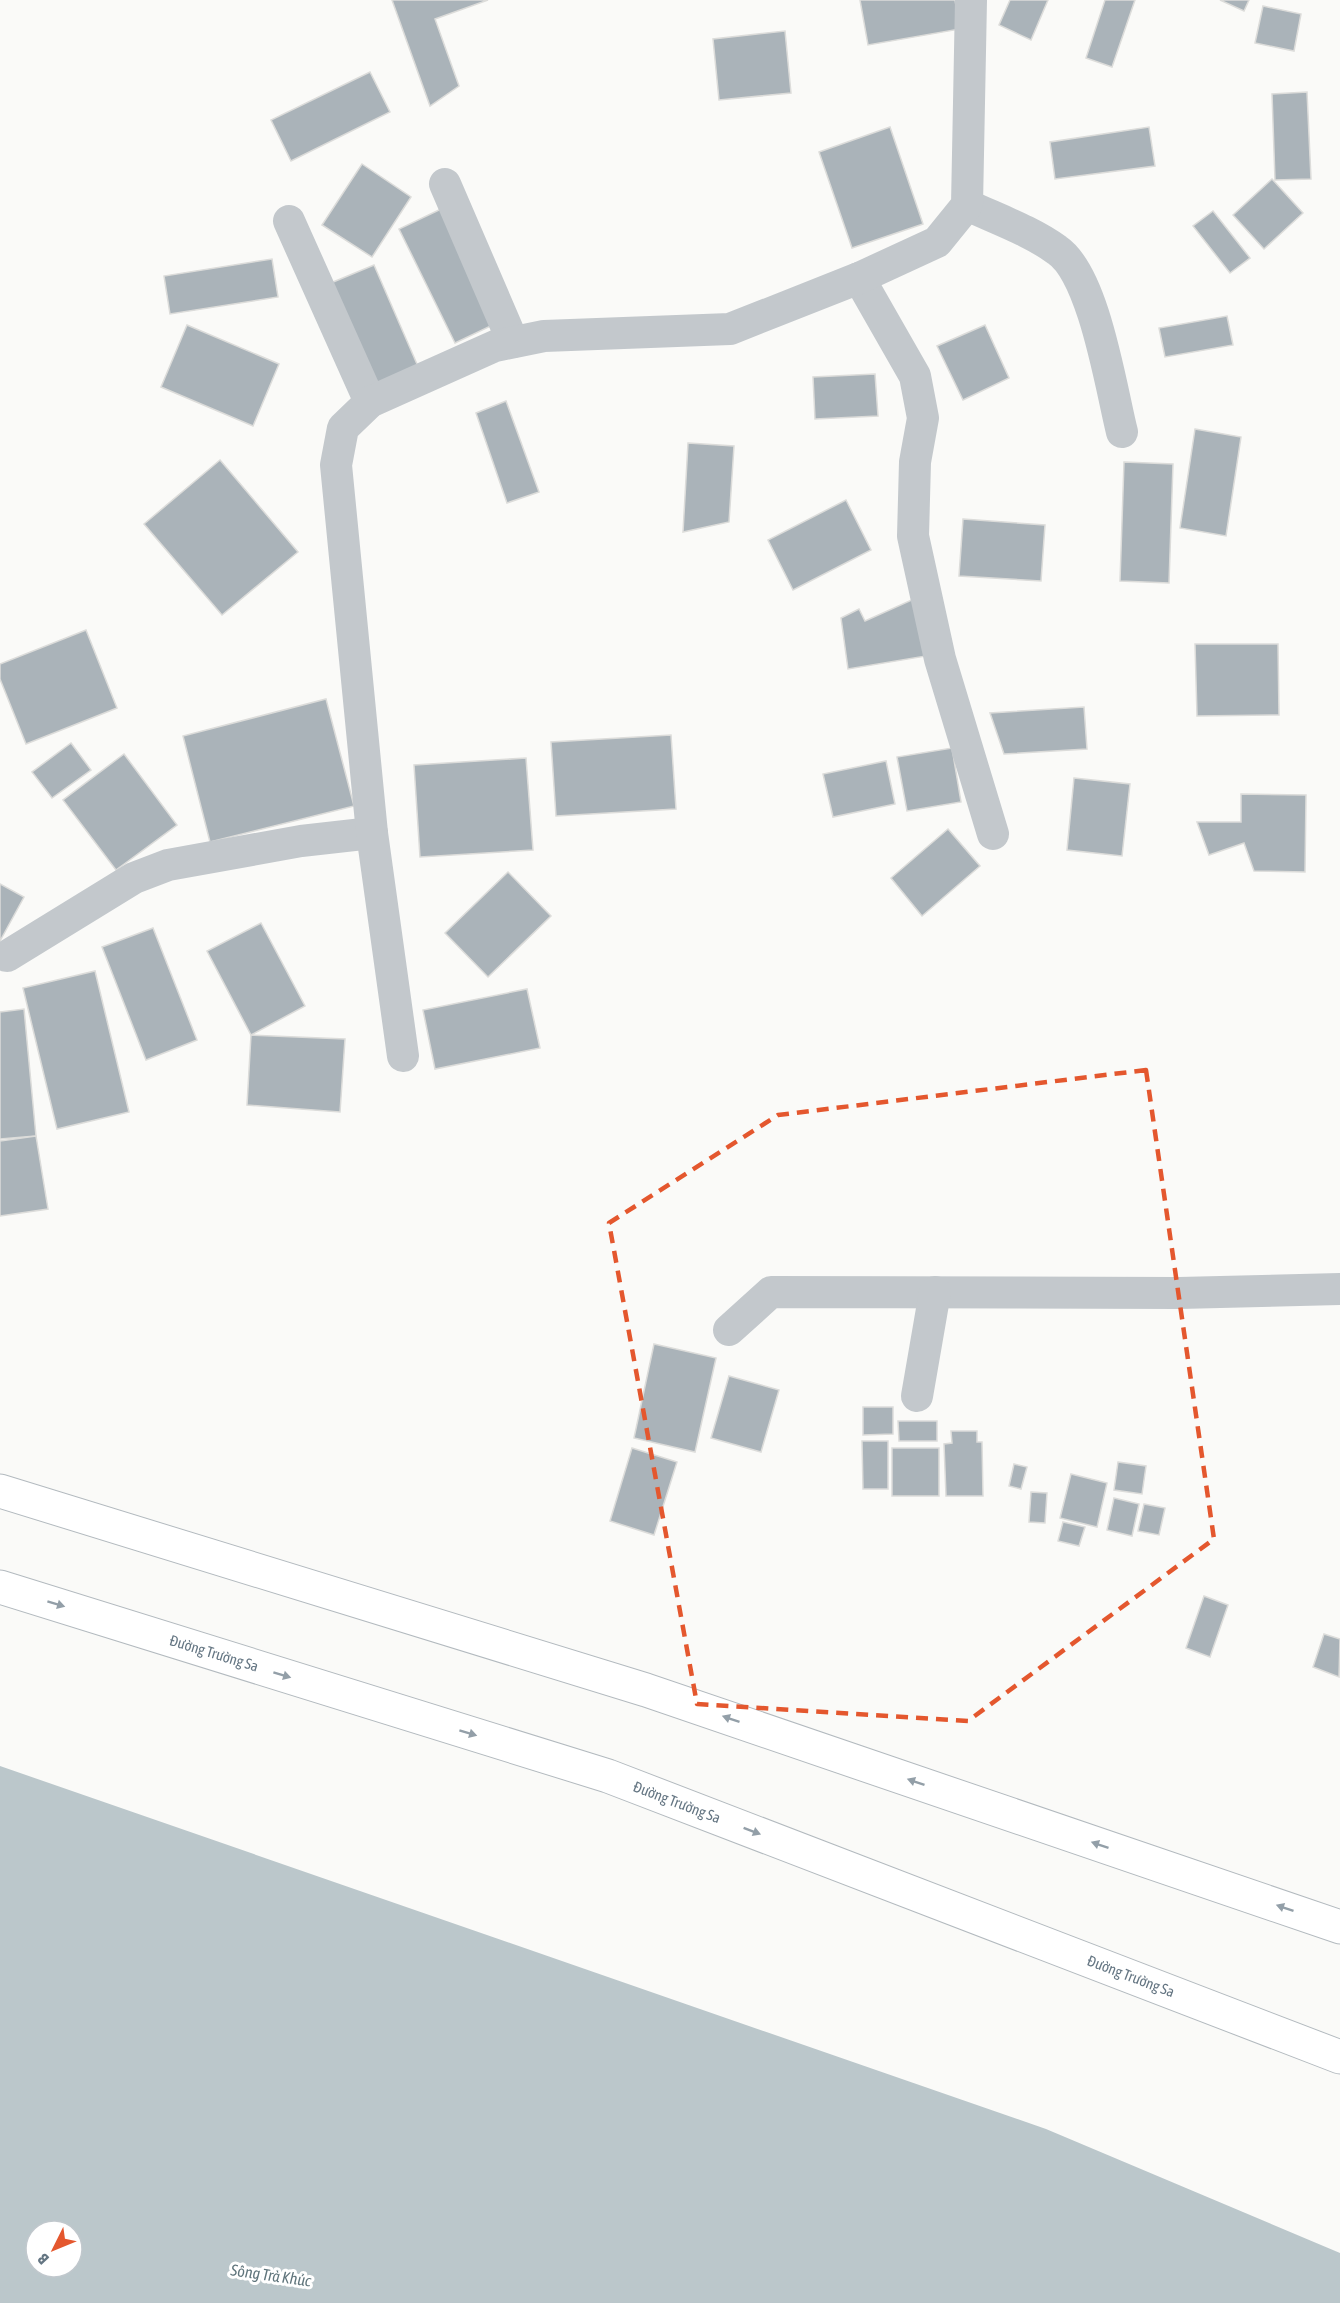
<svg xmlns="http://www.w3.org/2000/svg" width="1340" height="2303" viewBox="0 0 1340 2303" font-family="'Asap Condensed',sans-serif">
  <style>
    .water { fill: #bbc7cb; fill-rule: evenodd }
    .building { fill: #aab3b9; stroke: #dcdcda; stroke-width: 1.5 }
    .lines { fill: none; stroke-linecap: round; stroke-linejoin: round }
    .secondary-casing { stroke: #b3babf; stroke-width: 35 }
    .minor { stroke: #c3c8cc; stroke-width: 32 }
    .secondary { stroke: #fff; stroke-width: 33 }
    .oneway { fill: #939fa8 }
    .marked { fill: none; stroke: #e4572e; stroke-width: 4.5; stroke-dasharray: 12 8; stroke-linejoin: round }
    .labels { text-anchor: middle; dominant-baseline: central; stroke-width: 6; stroke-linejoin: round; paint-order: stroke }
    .street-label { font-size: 15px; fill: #657683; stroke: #fff }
    .water-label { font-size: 16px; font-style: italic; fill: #60757c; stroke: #fff }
  </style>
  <rect width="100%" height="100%" fill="#fafaf8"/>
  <path class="water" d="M 0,1766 L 1046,2129 L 1340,2253 L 1340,2303 L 0,2303 ZM 36,2231 L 72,2231 L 72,2267 L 36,2267 Z"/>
  <g class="building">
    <polygon points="392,0 488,0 435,19 459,86 430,106"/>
    <polygon points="860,0 955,0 960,29 868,45"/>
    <polygon points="1010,0 1048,0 1031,40 999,25"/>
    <polygon points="1105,0 1135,0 1112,67 1086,58"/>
    <polygon points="1220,0 1249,0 1244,11"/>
    <polygon points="1263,6 1301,14 1294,51 1255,43"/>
    <polygon points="785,31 791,93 719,100 713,39"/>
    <polygon points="370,72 390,112 291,161 271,120"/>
    <polygon points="1307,92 1311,179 1275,180 1272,94"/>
    <polygon points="890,127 923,224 852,248 819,152"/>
    <polygon points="1149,127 1155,166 1055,179 1050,142"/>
    <polygon points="362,164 411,197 372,257 322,225"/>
    <polygon points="1272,179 1303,213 1264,249 1233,215"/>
    <polygon points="441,209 497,323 455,343 399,229"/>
    <polygon points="1213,211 1250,258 1230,273 1193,226"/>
    <polygon points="272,259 278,297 170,314 164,276"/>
    <polygon points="374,265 420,371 371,391 326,285"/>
    <polygon points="1227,316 1233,345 1165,357 1159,328"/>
    <polygon points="187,325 279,364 253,426 161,387"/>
    <polygon points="985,325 1009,378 963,400 937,346"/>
    <polygon points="875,374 878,416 815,419 813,377"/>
    <polygon points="506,401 539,492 507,503 476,413"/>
    <polygon points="1195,429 1241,437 1226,536 1180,528"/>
    <polygon points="688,443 734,446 729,522 683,532"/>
    <polygon points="220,460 298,552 222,615 144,524"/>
    <polygon points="1124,462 1173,464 1169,583 1120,581"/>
    <polygon points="846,500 871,550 793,590 768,540"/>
    <polygon points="963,519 1045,525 1041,581 959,576"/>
    <polygon points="916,598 926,656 848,669 841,618 859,609 865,621"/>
    <polygon points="86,630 117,708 26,744 0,679 0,664"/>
    <polygon points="1195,644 1278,644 1279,715 1197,716"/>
    <polygon points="326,699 354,806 210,842 183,736"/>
    <polygon points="1084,707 1087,749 1004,754 990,713"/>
    <polygon points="671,735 676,809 556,816 551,742"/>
    <polygon points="71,743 91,770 52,798 32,772"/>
    <polygon points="952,748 961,802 907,811 897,757"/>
    <polygon points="124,754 177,825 116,870 63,800"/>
    <polygon points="526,758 533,850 420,857 414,765"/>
    <polygon points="886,761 895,804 833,817 823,774"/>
    <polygon points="1074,778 1130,784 1122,856 1067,850"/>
    <polygon points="1241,794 1306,795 1305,872 1254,871 1244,843 1209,855 1197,822 1241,822"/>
    <polygon points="948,829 980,866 922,916 891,878"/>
    <polygon points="508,872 551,916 488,977 445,933"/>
    <polygon points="0,884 24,897 0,941"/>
    <polygon points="261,923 305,1006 251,1035 207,951"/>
    <polygon points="153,928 197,1040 146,1060 102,947"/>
    <polygon points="95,971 129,1112 57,1129 23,988"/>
    <polygon points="527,989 540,1048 435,1069 423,1010"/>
    <polygon points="24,1009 36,1136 0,1139 0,1012"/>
    <polygon points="251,1035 345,1039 340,1112 247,1105"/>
    <polygon points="36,1136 48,1209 0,1216 0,1141"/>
    <polygon points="654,1344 716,1358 695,1452 634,1438"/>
    <polygon points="729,1376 779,1390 761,1452 711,1438"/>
    <polygon points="863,1407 893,1407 893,1434 863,1435"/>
    <polygon points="898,1421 937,1421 937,1441 899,1441"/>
    <polygon points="951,1431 977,1431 977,1442 982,1442 983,1496 946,1496 944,1444 952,1443"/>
    <polygon points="862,1441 888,1441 888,1489 863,1489"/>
    <polygon points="632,1448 677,1462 654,1535 610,1521"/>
    <rect x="892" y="1448" width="47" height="48"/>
    <polygon points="1118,1462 1146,1466 1142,1494 1114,1490"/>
    <polygon points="1014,1464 1027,1467 1021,1489 1009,1486"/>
    <polygon points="1071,1474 1107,1483 1097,1527 1060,1518"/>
    <polygon points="1031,1492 1047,1493 1045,1523 1029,1522"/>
    <polygon points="1114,1498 1139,1504 1132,1536 1107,1530"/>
    <polygon points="1144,1504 1165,1508 1159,1535 1138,1531"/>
    <polygon points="1063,1522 1085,1527 1079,1546 1058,1541"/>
    <polygon points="1204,1596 1228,1605 1210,1657 1186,1648"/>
    <polygon points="1324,1634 1340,1639 1339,1677 1313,1667"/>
  </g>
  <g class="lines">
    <defs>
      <g id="secondary">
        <polyline points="0,1491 646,1690 1340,1927"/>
        <polyline points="0,1587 608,1776 1340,2057"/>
      </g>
    </defs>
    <use href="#secondary" class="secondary-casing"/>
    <g class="minor">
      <polyline points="445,184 513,342"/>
      <path d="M 967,205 C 997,219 1031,231 1057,250 C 1094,275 1111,388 1122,432"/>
      <polyline points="289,221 370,402"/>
      <polyline points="859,278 915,376 923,418 915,462 913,536 940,659 993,834"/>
      <polyline points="7,956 134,878 168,865 301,841 372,833"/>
      <polyline points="403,1056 372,833 336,465 343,428 370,402 495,346 544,336 730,329 859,278 937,242 967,205 971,0"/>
      <polyline points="729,1330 771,1292 1179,1293 1340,1289"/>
      <polyline points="917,1396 935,1292"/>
    </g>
    <use href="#secondary" class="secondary"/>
  </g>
  <defs><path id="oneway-solid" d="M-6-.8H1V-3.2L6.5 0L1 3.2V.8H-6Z" transform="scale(1.5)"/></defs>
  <g class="oneway">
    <use href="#oneway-solid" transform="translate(56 1604) rotate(17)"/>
    <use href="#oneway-solid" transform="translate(282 1675) rotate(17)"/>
    <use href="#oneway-solid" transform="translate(731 1719) rotate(-161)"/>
    <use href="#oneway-solid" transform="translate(468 1733) rotate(17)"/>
    <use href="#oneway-solid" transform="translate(916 1782) rotate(-161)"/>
    <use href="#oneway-solid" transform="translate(752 1831) rotate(21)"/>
    <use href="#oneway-solid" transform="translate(1100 1845) rotate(-161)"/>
    <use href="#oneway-solid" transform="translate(1285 1908) rotate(-161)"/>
  </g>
  <path class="marked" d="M 1146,1070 L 1214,1539 L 968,1721 L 697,1704 L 609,1223 L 778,1115 Z"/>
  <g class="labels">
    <g class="street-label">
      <text transform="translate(214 1653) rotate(17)">Đường Trường Sa</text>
      <text transform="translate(677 1802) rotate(21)">Đường Trường Sa</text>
      <text transform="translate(1131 1976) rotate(21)">Đường Trường Sa</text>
    </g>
    <g class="water-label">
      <text transform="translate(271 2275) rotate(8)">Sông Trà Khúc</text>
    </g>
  </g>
  <g transform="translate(54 2249) rotate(227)"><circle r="28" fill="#ffffff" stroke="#c1c8cd" stroke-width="1.5"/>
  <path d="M0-4.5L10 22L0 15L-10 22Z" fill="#e4572e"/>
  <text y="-9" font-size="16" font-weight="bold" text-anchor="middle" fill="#657683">B</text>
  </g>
</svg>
